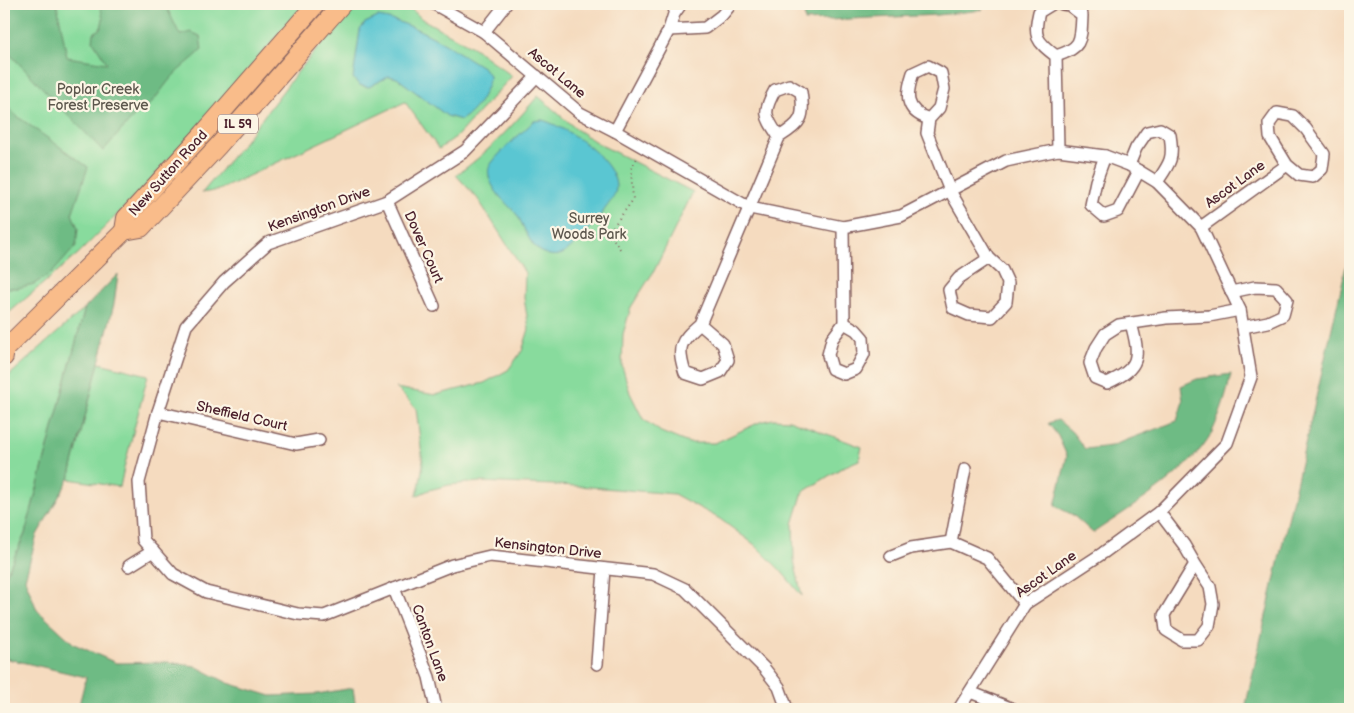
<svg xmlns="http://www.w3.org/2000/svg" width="1354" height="713" viewBox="0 0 1354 713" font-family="'Balsamiq Sans',sans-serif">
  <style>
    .green { fill: #88db9d; stroke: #697d64 }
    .forest { fill: #6ebb84; stroke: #5c6d58 }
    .water { fill: #5ac6d2; stroke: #52727e }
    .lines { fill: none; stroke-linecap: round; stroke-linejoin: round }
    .minor-casing { stroke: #86615f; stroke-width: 14 }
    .primary-casing { stroke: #86615f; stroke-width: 20 }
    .path { stroke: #86615f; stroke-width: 2; stroke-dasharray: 1 4; stroke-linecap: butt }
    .minor { stroke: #fff; stroke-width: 11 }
    .primary { stroke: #f9bc8a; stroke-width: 18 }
    .labels { text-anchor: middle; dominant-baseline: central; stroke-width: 4.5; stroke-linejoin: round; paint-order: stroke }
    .shield { fill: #fcf5e5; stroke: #7f5f63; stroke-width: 1 }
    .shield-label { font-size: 12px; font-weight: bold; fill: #4a1f2b }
    .street-label { font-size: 14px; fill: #4a1f2b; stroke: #fcf5e5 }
    .park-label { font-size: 14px; fill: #5d574d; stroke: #fcf5e5 }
  </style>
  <rect width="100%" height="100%" fill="#fcf5e5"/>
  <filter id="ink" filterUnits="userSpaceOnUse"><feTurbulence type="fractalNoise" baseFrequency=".02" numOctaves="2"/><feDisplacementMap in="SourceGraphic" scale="10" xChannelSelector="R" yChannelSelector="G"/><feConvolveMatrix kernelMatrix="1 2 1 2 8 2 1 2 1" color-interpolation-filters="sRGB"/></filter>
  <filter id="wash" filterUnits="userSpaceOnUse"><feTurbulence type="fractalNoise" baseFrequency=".0096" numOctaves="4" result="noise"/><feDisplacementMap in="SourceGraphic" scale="20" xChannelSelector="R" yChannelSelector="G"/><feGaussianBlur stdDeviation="1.12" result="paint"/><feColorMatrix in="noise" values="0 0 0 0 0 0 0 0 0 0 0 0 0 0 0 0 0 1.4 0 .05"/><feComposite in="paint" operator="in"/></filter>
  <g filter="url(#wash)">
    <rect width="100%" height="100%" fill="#f5dbbf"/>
    <g class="green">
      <polygon points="4,4 304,4 235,86 138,194 79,253 4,317"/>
      <polygon points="356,4 406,4 422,19 474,48 512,76 457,136 439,149 405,102 219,190 202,193 245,141 295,75"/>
      <path d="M 538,96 L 576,129 L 599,144 L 693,192 L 654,271 L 631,307 L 623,334 L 622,366 L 630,393 L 643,419 L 661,432 L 688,443 L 715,443 L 760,422 L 773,419 L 789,420 L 862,447 L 859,460 L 843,467 L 803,492 L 793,524 L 794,561 L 802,596 L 781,571 L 755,545 L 720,519 L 674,494 L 579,486 L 479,482 L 449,485 L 429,490 L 416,496 L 419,488 L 423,464 L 416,408 L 396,388 L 435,395 L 484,383 L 508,370 L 522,351 L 529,329 L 524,298 L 525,273 L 478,199 L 456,175 C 487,154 513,125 538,96 Z"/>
      <polygon points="85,308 25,534 4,579 4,380"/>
      <polygon points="99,363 148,375 124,468 120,487 69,479"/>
    </g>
    <g class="forest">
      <path d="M 4,4 L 57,4 L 67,57 L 107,63 L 93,41 L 94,33 L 101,28 L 103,19 L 100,4 L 165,4 L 180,35 L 191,32 L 200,36 L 202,50 C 192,60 181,67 172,77 C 161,89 152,107 136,114 L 103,151 L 4,48 Z"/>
      <polygon points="803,4 984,4 982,10 938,15 805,21"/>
      <polygon points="4,103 14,114 88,167 72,214 78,228 76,246 52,273 34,284 18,288 4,288"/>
      <polygon points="1350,249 1350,709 1245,709 1252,677"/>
      <polygon points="118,274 114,304 69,479 37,535 25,579 37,610 74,644 116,663 168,662 195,666 228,683 271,696 317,694 353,688 356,709 78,709 86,677 4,658 4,579 25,534 85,308"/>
      <path d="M 1231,374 C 1227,394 1221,413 1212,432 C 1190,473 1131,507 1093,533 L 1073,515 L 1055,506 L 1067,456 L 1058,436 L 1048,423 L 1058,420 L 1072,432 L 1085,449 L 1111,446 L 1177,421 L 1183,401 L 1181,386 L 1197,379 Z"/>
    </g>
    <g class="water">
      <path d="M 378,17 C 417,23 451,48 484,68 L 490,77 C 485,95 476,111 461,120 L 447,116 L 397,78 L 389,76 L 369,87 L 359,85 L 353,78 L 360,30 L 365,23 Z"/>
      <path d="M 542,120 C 565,126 624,164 615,193 C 611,205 575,246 564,253 C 558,257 548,256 542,252 C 529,246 525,227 517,215 C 514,210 508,206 504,201 C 497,194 486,179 489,168 C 492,158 525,130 534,121 Z"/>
    </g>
  </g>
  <g filter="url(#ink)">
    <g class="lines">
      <defs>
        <g id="minor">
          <polyline points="434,4 484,32 580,113 615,131 750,208 843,227 901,216 1006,161 1058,150 1105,156 1129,165 1157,182 1201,227 1240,310 1251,377 1227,443 1159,512 1103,553 1025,604 959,709"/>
          <path d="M 1052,4 L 1039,12 C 1033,36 1036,41 1056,56 L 1058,150"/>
          <polyline points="669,30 705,28 722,15 731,4"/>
          <polyline points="484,32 506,4"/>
          <path d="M 1056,56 C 1082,48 1081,40 1082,15 L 1069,5 L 1062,4"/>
          <polyline points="537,76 465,151 387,201 268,243 224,282 186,326 158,412 139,482 143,540 173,574 206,592 298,614 324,616 452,565 490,556 653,574 685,589 764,668 779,687 787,709"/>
          <path d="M 929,119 C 904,111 906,94 913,73 L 928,66 L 941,73 L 944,89 L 939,108 L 929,119 L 927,133 L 950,191 L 989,258 L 959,278 L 949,290 L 953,308 L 969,315 L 992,317 L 1006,302 L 1008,283 L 1002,270 L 989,258"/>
          <polyline points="615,131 669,30 674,14 681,4"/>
          <polyline points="1105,156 1096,181 1091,205 1104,216 1118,211 1139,171"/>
          <path d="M 1129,165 L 1136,148 L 1147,132 L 1160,129 L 1170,135 C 1174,159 1170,163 1157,182"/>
          <polyline points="387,201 434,306"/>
          <polyline points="843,227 844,323 832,339 828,355 832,369 844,374 856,369 864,354 863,338 856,330 844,323"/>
          <polyline points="1201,227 1287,165 1299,175 1313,177 1322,169 1324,154 1306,129 1293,116 1277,113 1269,124 1270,137 1287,165"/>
          <polyline points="1231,292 1255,287 1276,288 1287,300 1283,315 1268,322 1243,327"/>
          <path d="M 1131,323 C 1140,357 1141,368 1107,383 L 1095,378 L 1090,363 L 1096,348 L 1105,334 L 1119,325 L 1166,318 L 1209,316 L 1240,310"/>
          <path d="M 700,324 L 723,344 L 728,360 L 720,372 L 703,379 L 685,373 C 677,347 679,342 700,324 L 779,137 C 802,123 805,117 801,92 L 789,85 L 775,90 C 762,113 765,116 779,137"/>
          <polyline points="158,412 296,444 319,440"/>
          <polyline points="1159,512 1184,545 1195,564 1164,615 1166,630 1182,640 1198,640 1209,626 1213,604 1210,587 1195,564"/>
          <polyline points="951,542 965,469"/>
          <polyline points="891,556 911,548 951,542 987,558 1025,604"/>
          <polyline points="129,566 153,551"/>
          <polyline points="394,588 429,677 436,709"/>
          <polyline points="597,664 604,569"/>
          <polyline points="970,692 1013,709"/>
        </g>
        <g id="primary">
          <polyline points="124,231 126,218 203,134 316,4"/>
          <polyline points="4,357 4,350 124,231 141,228 218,146 342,4"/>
        </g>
      </defs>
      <use href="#minor" class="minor-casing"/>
      <use href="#primary" class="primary-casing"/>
      <polyline class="path" points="620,249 612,237 612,228 633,200 631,169 637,158"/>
      <use href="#minor" class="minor"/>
      <use href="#primary" class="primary"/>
    </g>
  </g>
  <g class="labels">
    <rect class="shield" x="218" y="114.5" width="40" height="19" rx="4"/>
    <g class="shield-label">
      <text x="238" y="124">IL 59</text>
    </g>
    <g class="street-label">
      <text transform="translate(557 73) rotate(40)">Ascot Lane</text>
      <text transform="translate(168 173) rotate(-48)">New Sutton Road</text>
      <text transform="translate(1235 184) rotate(-36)">Ascot Lane</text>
      <text transform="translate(319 209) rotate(-20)">Kensington Drive</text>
      <text transform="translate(424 247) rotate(66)">Dover Court</text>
      <text transform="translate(242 416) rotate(13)">Sheffield Court</text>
      <text transform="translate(548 548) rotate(6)">Kensington Drive</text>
      <text transform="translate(1046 574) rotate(-35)">Ascot Lane</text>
      <text transform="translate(430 643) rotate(70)">Canton Lane</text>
    </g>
    <g class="park-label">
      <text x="98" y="89">Poplar Creek<tspan x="98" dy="16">Forest Preserve</tspan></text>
      <text x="589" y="218">Surrey<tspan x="589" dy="16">Woods Park</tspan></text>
    </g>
  </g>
  <rect width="1354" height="713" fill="none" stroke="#fcf5e5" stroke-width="20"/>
</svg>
